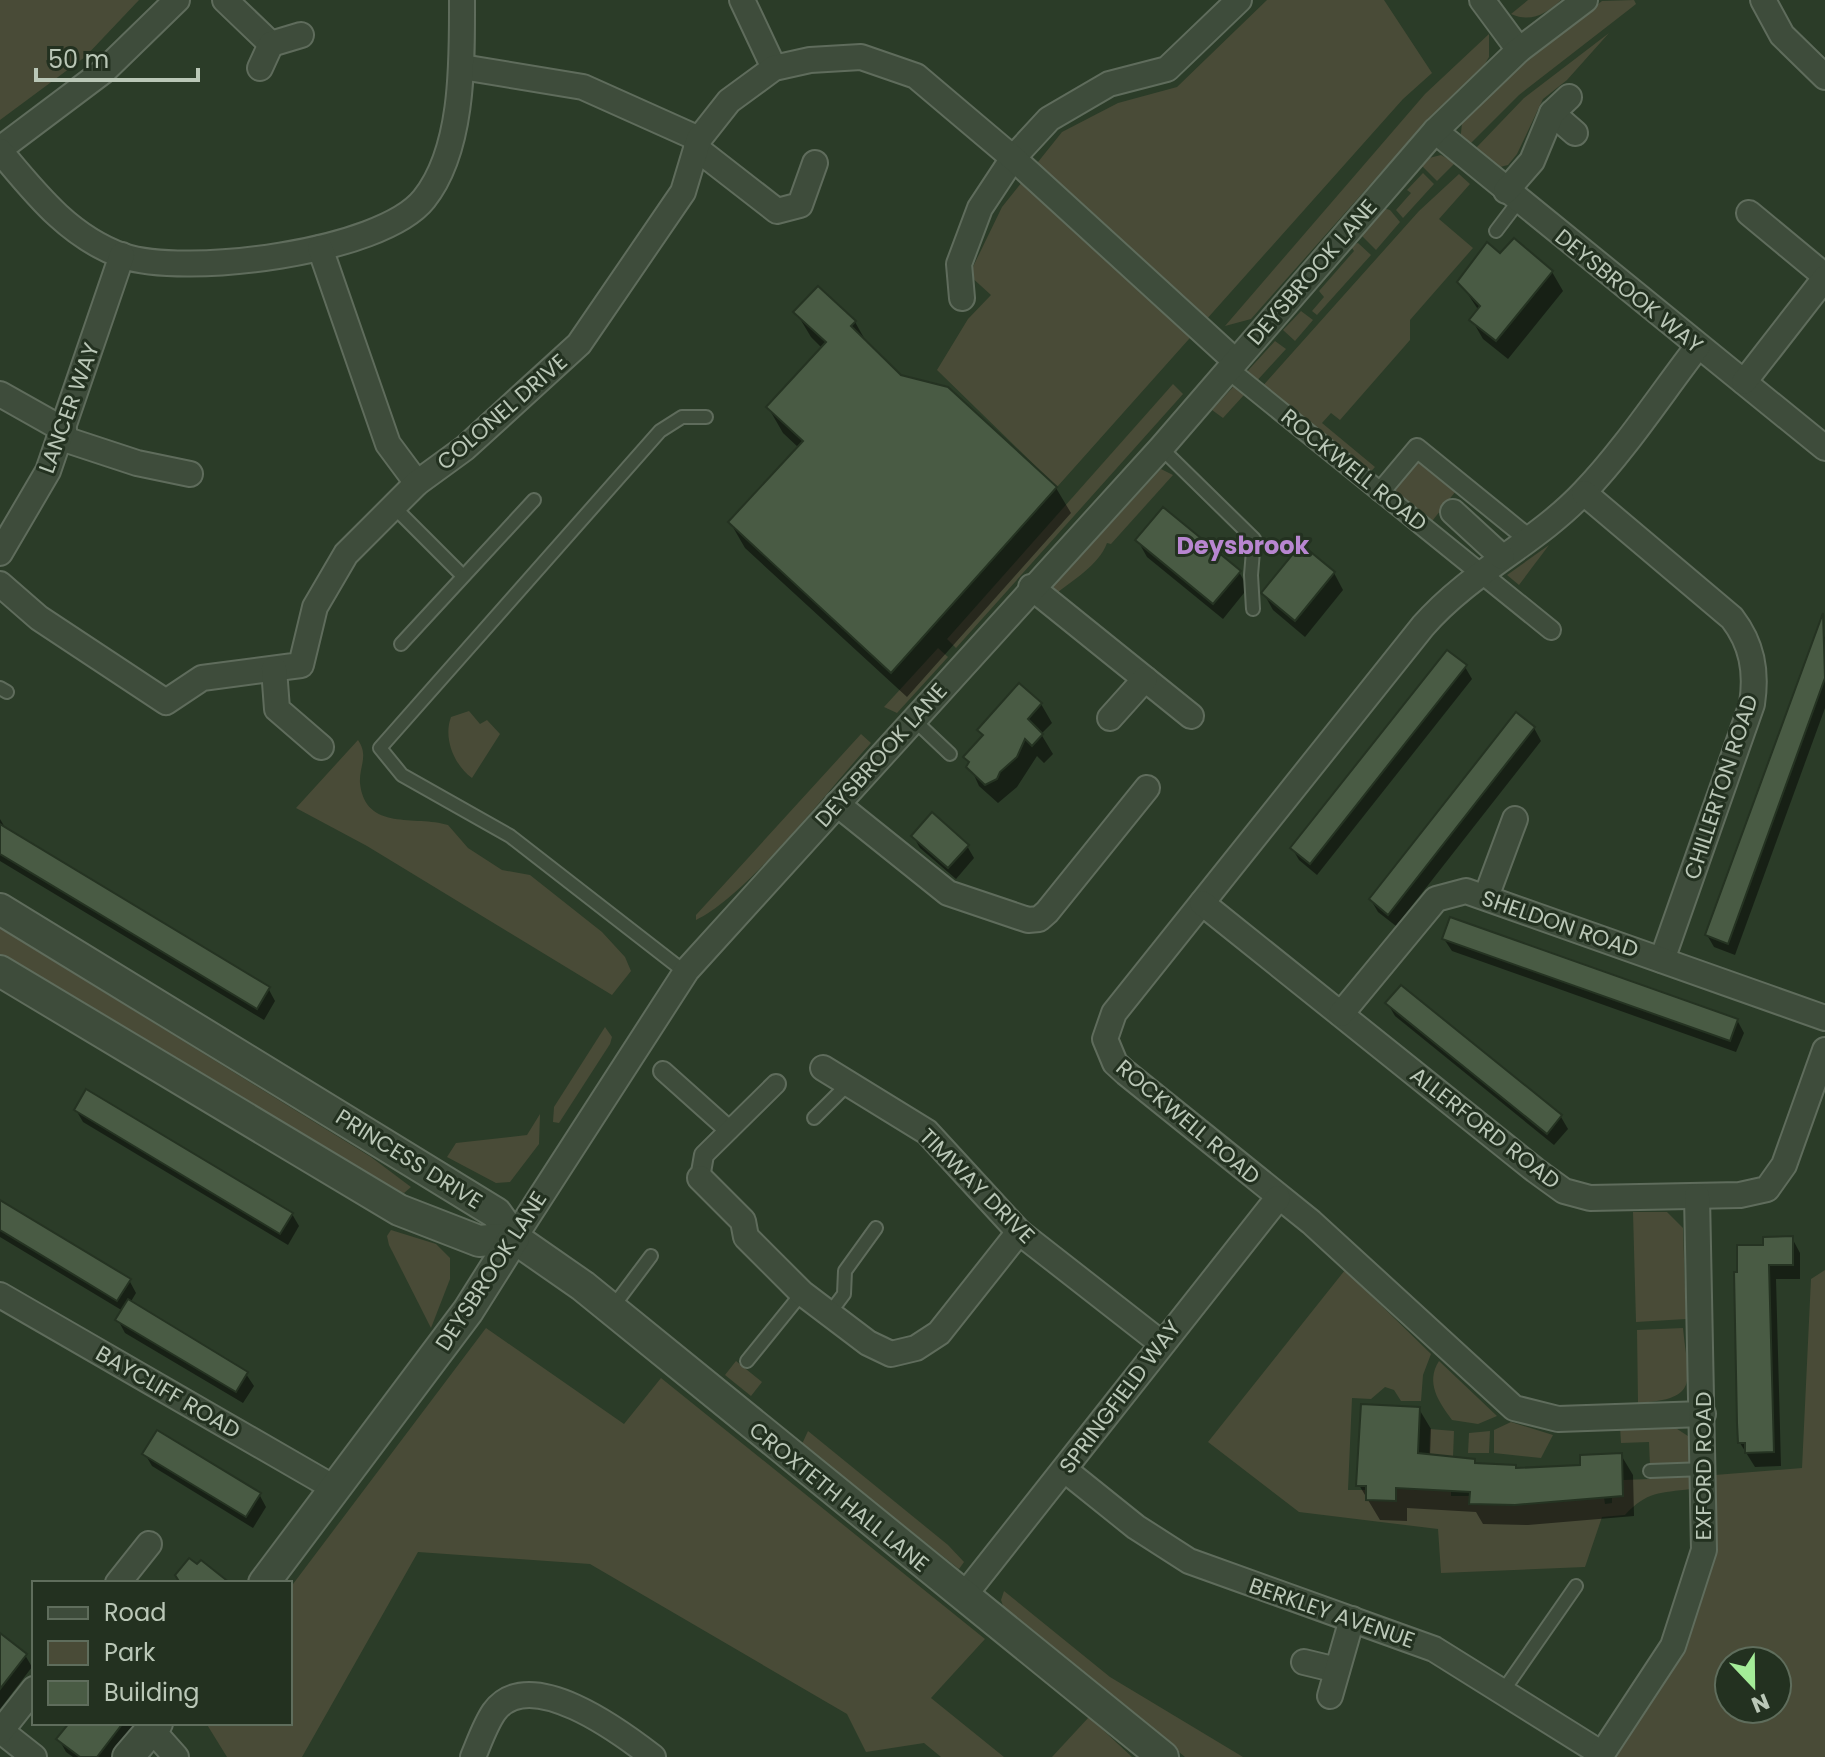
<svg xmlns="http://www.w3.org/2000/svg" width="1825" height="1757" viewBox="0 0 1825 1757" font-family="Poppins,sans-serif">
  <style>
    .green { fill: #494b37; fill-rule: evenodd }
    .shadow { fill: #0007 }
    .building { fill: #495b44; stroke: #253322; stroke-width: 2 }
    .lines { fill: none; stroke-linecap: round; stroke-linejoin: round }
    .service-casing { stroke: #5f6c5c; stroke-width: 16 }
    .pedestrian-casing { stroke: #5f6c5c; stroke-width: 22 }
    .minor-casing { stroke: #5f6c5c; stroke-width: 28 }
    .tertiary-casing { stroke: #5f6c5c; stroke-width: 34 }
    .service { stroke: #3e4c3b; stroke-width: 12 }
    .pedestrian { stroke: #3e4c3b; stroke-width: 18 }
    .minor { stroke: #3e4c3b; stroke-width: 24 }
    .tertiary { stroke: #3e4c3b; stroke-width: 30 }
    .labels { text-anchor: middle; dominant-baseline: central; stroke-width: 6; stroke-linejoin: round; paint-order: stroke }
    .street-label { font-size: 22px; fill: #bac7b7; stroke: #233120 }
    .neighbourhood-label { font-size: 24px; font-weight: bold; fill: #b886d0; stroke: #233120 }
  </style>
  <rect width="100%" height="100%" fill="#2b3c28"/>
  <g class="green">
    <polygon points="0,0 139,0 85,57 0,120"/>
    <polygon points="1267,0 1384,0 1432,73 1403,99 1057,487 937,370 968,319 991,295 969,275 1002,207 1062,132 1118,103 1177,87"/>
    <path d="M 1528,0 L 1561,0 C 1546,14 1531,23 1511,14 Z"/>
    <polygon points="1634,0 1636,4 1631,8 1519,95 1466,148 1460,143 1462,123 1534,54 1602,1"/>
    <polygon points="1609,33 1567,80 1543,99 1517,154 1508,165 1500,167 1476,148 1524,98"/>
    <polygon points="1489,34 1489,57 1482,69 1383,170 1251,319 1225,326 1425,94"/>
    <polygon points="1441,155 1455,163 1437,181 1422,166 1429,158"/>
    <polygon points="1423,173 1434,184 1403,218 1396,210 1411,193 1407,190"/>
    <polygon points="1459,174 1470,184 1439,219 1473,248 1410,320 1410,340 1340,420 1331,413 1322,423 1375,467 1367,476 1260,389 1419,211"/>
    <polygon points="1383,208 1390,210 1400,222 1376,250 1360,234"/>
    <polygon points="1358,243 1371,255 1317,315 1312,311 1324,297 1319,291 1354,251 1350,245"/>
    <polygon points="1301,311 1313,320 1295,341 1283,330"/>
    <polygon points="1275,341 1286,349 1223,418 1212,410"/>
    <polygon points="1173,384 1183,394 956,648 947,639"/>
    <polygon points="1415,454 1459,487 1429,525 1385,491"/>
    <path d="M 1161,469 L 1173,475 L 1111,544 L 1107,543 C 1099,565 1073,580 1053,596 L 1054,585 Z"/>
    <polygon points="1549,545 1519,585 1507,575"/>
    <polygon points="938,648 948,657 897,713 884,707"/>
    <path d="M 469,711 L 480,724 L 487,720 L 500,734 L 472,778 C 454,765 443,738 451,717 Z"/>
    <path d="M 861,734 L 871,743 C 829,789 748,895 696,920 L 696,915 Z"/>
    <path d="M 358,740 C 369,756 359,766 360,783 C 365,832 416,815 448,825 L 468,848 L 502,870 L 530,875 L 602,932 L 625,957 L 631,971 L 612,995 L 367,846 L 296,808 Z"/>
    <polygon points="0,928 371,1157 411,1187 404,1193 379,1185 0,955"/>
    <polygon points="605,1027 612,1037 610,1044 559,1123 553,1122 554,1107"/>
    <polygon points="540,1114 539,1144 510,1182 496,1183 447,1157 456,1143 527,1135"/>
    <polygon points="1633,1212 1667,1212 1683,1228 1686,1319 1636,1322"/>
    <polygon points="391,1230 436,1244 450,1258 450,1279 431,1328 389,1245 387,1236"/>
    <path d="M 1345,1270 L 1431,1354 L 1423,1375 L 1421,1401 L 1401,1401 L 1394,1390 L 1385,1387 L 1371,1399 L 1352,1398 L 1348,1490 L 1366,1490 L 1366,1500 L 1396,1501 L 1396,1488 L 1451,1491 L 1451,1496 L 1469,1496 L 1470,1504 L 1515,1505 L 1604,1497 L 1605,1504 L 1612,1503 L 1612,1497 L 1623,1496 L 1623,1480 L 1650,1479 L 1650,1475 L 1690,1474 L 1691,1489 C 1660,1493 1647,1491 1625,1515 L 1602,1517 L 1585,1567 L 1441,1573 L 1438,1529 L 1299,1512 L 1208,1442 Z"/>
    <path d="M 1825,1270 L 1825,1757 L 1612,1757 L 1715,1537 L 1715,1475 L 1802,1468 L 1811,1279 ZM 1729,1661 L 1777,1661 L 1777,1709 L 1729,1709 Z"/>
    <polygon points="486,1328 624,1424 661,1378 985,1639 931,1698 1004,1757 941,1757 924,1743 866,1752 847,1714 590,1564 418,1552 302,1757 227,1757 206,1723 290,1723 290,1588"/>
    <path d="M 1683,1328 C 1688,1381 1702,1399 1638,1403 L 1637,1330 Z"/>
    <polygon points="736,1361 762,1382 751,1396 725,1375"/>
    <path d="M 1439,1361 L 1497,1416 L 1478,1424 L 1452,1420 C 1439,1402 1425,1383 1439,1361 Z"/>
    <polygon points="1511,1422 1553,1435 1541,1458 1494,1453 1494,1430"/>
    <polygon points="1671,1425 1691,1438 1695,1462 1650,1466 1649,1442 1621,1443 1620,1426"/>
    <polygon points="1430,1429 1454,1431 1453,1457 1429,1464"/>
    <polygon points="808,1431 948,1545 964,1562 959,1569 806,1448 802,1444"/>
    <polygon points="1490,1431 1489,1453 1468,1453 1469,1433"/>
    <polygon points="1004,1591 1110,1677 1243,1757 1185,1757 1093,1681 1007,1617 1001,1600"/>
    <polygon points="1089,1717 1132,1757 1052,1757"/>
  </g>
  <g class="shadow">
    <polygon points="1501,256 1552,272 1563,291 1508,359 1483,339 1472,320 1479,311 1460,282"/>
    <polygon points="796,312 855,322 868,345 900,376 1056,488 1071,513 907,697 745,548 730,522 799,448 783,433 768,407 822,348 811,337"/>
    <polygon points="1138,541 1239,572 1248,588 1223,619 1147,557"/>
    <polygon points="1334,573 1343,590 1305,637 1273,610 1264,594"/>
    <polygon points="1817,634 1825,637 1825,708 1735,955 1714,947 1707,935"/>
    <polygon points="1465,667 1472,679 1317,875 1299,860 1292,848"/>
    <polygon points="1019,686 1041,704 1052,723 1041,734 1053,754 1044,763 1037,756 1017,787 998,803 979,786 966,757 984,737 980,730"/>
    <polygon points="1534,728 1541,741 1396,926 1378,912 1371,900"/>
    <polygon points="0,819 7,831 268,988 275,1001 264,1020 0,861"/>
    <polygon points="913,836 967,846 974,858 956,879 920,848"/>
    <polygon points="1444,939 1737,1020 1744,1033 1736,1052 1452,951"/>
    <polygon points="1401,987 1561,1117 1568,1129 1554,1145 1395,1016 1388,1004"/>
    <polygon points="76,1110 292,1214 299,1226 288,1245 83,1122"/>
    <polygon points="0,1202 129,1280 136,1293 130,1303 246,1374 254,1386 243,1403 125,1333 118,1320 123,1311 0,1237"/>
    <polygon points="1792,1238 1800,1253 1800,1279 1776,1279 1781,1466 1755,1467 1740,1443 1765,1247"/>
    <polygon points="1419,1409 1431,1429 1430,1456 1517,1470 1582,1467 1621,1455 1633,1475 1634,1516 1528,1525 1483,1524 1476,1512 1407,1508 1407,1521 1380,1520 1359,1485"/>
    <polygon points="145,1454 259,1494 266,1507 253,1528 152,1466"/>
    <polygon points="0,1645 25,1655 32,1667 0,1709"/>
    <polygon points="72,1723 140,1723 113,1757 73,1757 66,1752 59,1739"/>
  </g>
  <g class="building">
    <polygon points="1514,238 1553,271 1496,341 1469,320 1480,306 1457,282 1487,242 1500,253"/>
    <polygon points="818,286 856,321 851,326 901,375 948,387 1057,487 891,673 728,522 803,441 766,407 826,342 793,312"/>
    <polygon points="1163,507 1241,571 1213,604 1135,540"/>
    <polygon points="1301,544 1335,572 1295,621 1261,593"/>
    <polygon points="1823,613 1825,678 1728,944 1705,935"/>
    <polygon points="1447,650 1467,665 1310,864 1290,848"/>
    <polygon points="1019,683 1042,703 1028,719 1043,734 1032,746 1025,739 1017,757 1000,772 997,779 985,785 966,767 969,762 963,757 983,735 977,730"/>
    <polygon points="1516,712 1535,727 1388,915 1369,899"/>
    <polygon points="932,812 969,845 948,868 911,836"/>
    <polygon points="0,824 270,987 257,1009 0,854"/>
    <polygon points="1450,917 1738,1019 1730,1041 1442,939"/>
    <polygon points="1401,985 1562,1115 1547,1134 1385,1003"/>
    <polygon points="86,1089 293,1213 280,1234 74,1110"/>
    <polygon points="0,1200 131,1279 117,1301 0,1230"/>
    <polygon points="1793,1236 1793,1265 1769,1265 1774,1452 1745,1453 1745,1443 1738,1443 1737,1423 1734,1272 1737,1272 1737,1245 1763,1245 1763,1237"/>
    <polygon points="128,1299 248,1372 236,1392 115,1320"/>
    <polygon points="1361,1404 1420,1407 1418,1453 1475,1459 1475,1463 1516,1465 1516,1468 1580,1465 1580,1455 1622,1453 1623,1496 1515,1505 1469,1504 1470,1492 1396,1488 1396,1501 1366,1500 1366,1486 1356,1486"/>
    <polygon points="157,1430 261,1493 246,1517 142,1454"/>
    <polygon points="189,1558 197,1564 201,1560 230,1583 180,1583 175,1575"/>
    <polygon points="0,1633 27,1654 0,1689"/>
    <polygon points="69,1723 123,1723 97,1757 80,1757 56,1739"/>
  </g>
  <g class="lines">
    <defs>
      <g id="service">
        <polyline points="1496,231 1518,202"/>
        <polyline points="1161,448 1254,539 1251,575 1253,609"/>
        <polyline points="394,507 463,576"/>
        <polyline points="401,644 534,500"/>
        <polyline points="0,688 7,692"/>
        <polyline points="913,719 950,754"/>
        <polyline points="685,972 510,836 402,775 380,748 660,431 682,417 706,417"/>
        <polyline points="814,1118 848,1084"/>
        <polyline points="612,1308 651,1256"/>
        <polyline points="829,1314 844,1294 845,1271 876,1228"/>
        <polyline points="747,1361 802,1293"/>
        <polyline points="1650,1471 1705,1469"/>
        <polyline points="1503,1691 1576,1586"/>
      </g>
      <g id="pedestrian">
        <polyline points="1227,368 1551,630"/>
        <polyline points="1380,492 1417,448 1529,539"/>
        <polyline points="663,1071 729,1130"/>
        <polyline points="700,1178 704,1155 776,1084"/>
      </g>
      <g id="minor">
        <polyline points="225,0 271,44"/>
        <polyline points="742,0 774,68"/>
        <polyline points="1482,0 1519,50"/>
        <polyline points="1763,0 1782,35 1825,77"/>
        <polyline points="462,67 583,87 699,139"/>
        <polyline points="260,68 271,44 301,35"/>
        <polyline points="1552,113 1575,133"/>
        <polyline points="1435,131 1825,448"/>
        <polyline points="696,148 777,211 800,205 815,163"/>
        <polyline points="0,149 105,70 177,0"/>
        <path d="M 0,151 C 35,193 69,237 123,256 C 185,277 381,253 424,199 C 464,149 462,61 462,0"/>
        <polyline points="1506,191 1532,161 1552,113 1569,97"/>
        <polyline points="1749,213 1825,276"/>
        <polyline points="320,248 388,444 417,483"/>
        <polyline points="962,298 959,264 980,208 1013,158 1049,119 1109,84 1167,69 1239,0"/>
        <path d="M 1698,346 C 1661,394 1626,448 1584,492 C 1536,543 1470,572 1423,626 L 1114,1013 L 1105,1039 L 1115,1063 L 1126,1073 L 1311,1222 L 1514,1408 L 1558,1419 L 1703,1414"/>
        <polyline points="1744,382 1825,278"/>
        <polyline points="0,394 64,430"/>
        <polyline points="61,438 137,463 190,474"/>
        <path d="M 1584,493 L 1732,618 C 1752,644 1757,671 1752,704 L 1662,960"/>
        <polyline points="1453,512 1502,557"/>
        <polyline points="0,553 48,471 122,255"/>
        <polyline points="0,584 39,618 166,702 202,678 301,665 315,607 346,554 417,483 465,448 579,344 683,192 699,139 729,101 774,68 810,60 861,57 916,76 1013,158 1234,360"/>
        <polyline points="1031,587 1191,716"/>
        <polyline points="274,669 277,709 321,747"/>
        <polyline points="1110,718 1145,679"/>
        <polyline points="837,804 948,893 1028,920 1039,919 1047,912 1147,788"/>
        <polyline points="1486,897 1515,819"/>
        <polyline points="1202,903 1535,1170 1564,1191 1590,1198 1740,1195 1767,1189 1784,1165 1825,1050"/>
        <polyline points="1341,1014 1436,899 1466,891 1825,1018"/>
        <polyline points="823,1068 927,1132 1019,1232 1161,1343"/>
        <polyline points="700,1178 743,1221 746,1237 802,1293 868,1343 891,1354 916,1348 939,1333 1019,1232"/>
        <polyline points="514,1238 687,970 1161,448 1435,131 1519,50 1585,0"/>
        <polyline points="0,1295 336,1489"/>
        <polyline points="1065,1470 1136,1527 1189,1561 1434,1649 1602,1754"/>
        <polyline points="118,1583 149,1544"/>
        <polyline points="963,1597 1278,1198"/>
        <polyline points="1304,1662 1337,1670"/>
        <polyline points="1330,1696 1352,1619"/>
        <polyline points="152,1730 176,1757"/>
        <polyline points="1,1731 34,1757"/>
        <polyline points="0,1732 34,1689"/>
        <path d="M 473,1757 C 479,1743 485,1725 494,1712 C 529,1663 622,1733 653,1757"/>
        <polyline points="1600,1757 1673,1646 1704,1550 1697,1196"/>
      </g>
      <g id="tertiary">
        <polyline points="0,909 496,1213 514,1238 583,1286 1163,1757"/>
        <polyline points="0,971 399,1210 479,1241 514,1238"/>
        <polyline points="264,1583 468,1311 514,1238"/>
        <polyline points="128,1757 157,1723"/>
      </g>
    </defs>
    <use href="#service" class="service-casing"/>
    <use href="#pedestrian" class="pedestrian-casing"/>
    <use href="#minor" class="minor-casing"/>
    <use href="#tertiary" class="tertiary-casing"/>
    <use href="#service" class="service"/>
    <use href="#pedestrian" class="pedestrian"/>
    <use href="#minor" class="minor"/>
    <use href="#tertiary" class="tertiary"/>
  </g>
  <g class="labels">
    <g class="street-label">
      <text transform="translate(1312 272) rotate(-49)">DEYSBROOK LANE</text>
      <text transform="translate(1629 291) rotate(39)">DEYSBROOK WAY</text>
      <text transform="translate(69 408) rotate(-70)">LANCER WAY</text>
      <text transform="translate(502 412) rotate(-41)">COLONEL DRIVE</text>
      <text transform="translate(1354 470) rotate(39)">ROCKWELL ROAD</text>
      <text transform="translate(881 755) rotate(-48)">DEYSBROOK LANE</text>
      <text transform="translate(1721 787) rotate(-72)">CHILLERTON ROAD</text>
      <text transform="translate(1560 924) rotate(19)">SHELDON ROAD</text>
      <text transform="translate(1188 1122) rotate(40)">ROCKWELL ROAD</text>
      <text transform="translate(1485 1128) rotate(38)">ALLERFORD ROAD</text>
      <text transform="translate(409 1159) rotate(32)">PRINCESS DRIVE</text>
      <text transform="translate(977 1186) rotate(45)">TIMWAY DRIVE</text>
      <text transform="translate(491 1271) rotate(-57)">DEYSBROOK LANE</text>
      <text transform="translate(168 1392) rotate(30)">BAYCLIFF ROAD</text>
      <text transform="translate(1120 1397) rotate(-53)">SPRINGFIELD WAY</text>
      <text transform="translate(1703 1466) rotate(-90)">EXFORD ROAD</text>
      <text transform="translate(839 1497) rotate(39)">CROXTETH HALL LANE</text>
      <text transform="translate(1332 1613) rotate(19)">BERKLEY AVENUE</text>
    </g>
    <g class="neighbourhood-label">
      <text x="1243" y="545">Deysbrook</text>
    </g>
  </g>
  <rect x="32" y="1581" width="260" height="144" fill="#233120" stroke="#5f6d5c" stroke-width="2"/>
  <rect x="48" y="1607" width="40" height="12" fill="#3e4c3b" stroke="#5f6d5c" stroke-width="2"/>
  <text x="104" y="1621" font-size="24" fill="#bac7b7">Road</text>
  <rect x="48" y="1641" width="40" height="24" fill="#494b37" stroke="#5f6d5c" stroke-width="2"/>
  <text x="104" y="1661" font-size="24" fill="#bac7b7">Park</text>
  <rect x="48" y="1681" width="40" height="24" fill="#495b44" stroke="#5f6d5c" stroke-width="2"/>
  <text x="104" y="1701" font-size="24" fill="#bac7b7">Building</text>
  <g transform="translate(1753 1685) rotate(158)"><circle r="38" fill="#233120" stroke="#5f6d5c" stroke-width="2"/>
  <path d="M0-6L14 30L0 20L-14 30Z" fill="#a4ec98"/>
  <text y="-12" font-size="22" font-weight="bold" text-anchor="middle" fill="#bac7b7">N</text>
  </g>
  <path d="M36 68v12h162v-12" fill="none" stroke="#bac7b7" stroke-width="4"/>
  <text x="48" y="68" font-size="24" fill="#bac7b7" stroke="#233120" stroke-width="6" paint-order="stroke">50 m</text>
</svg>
